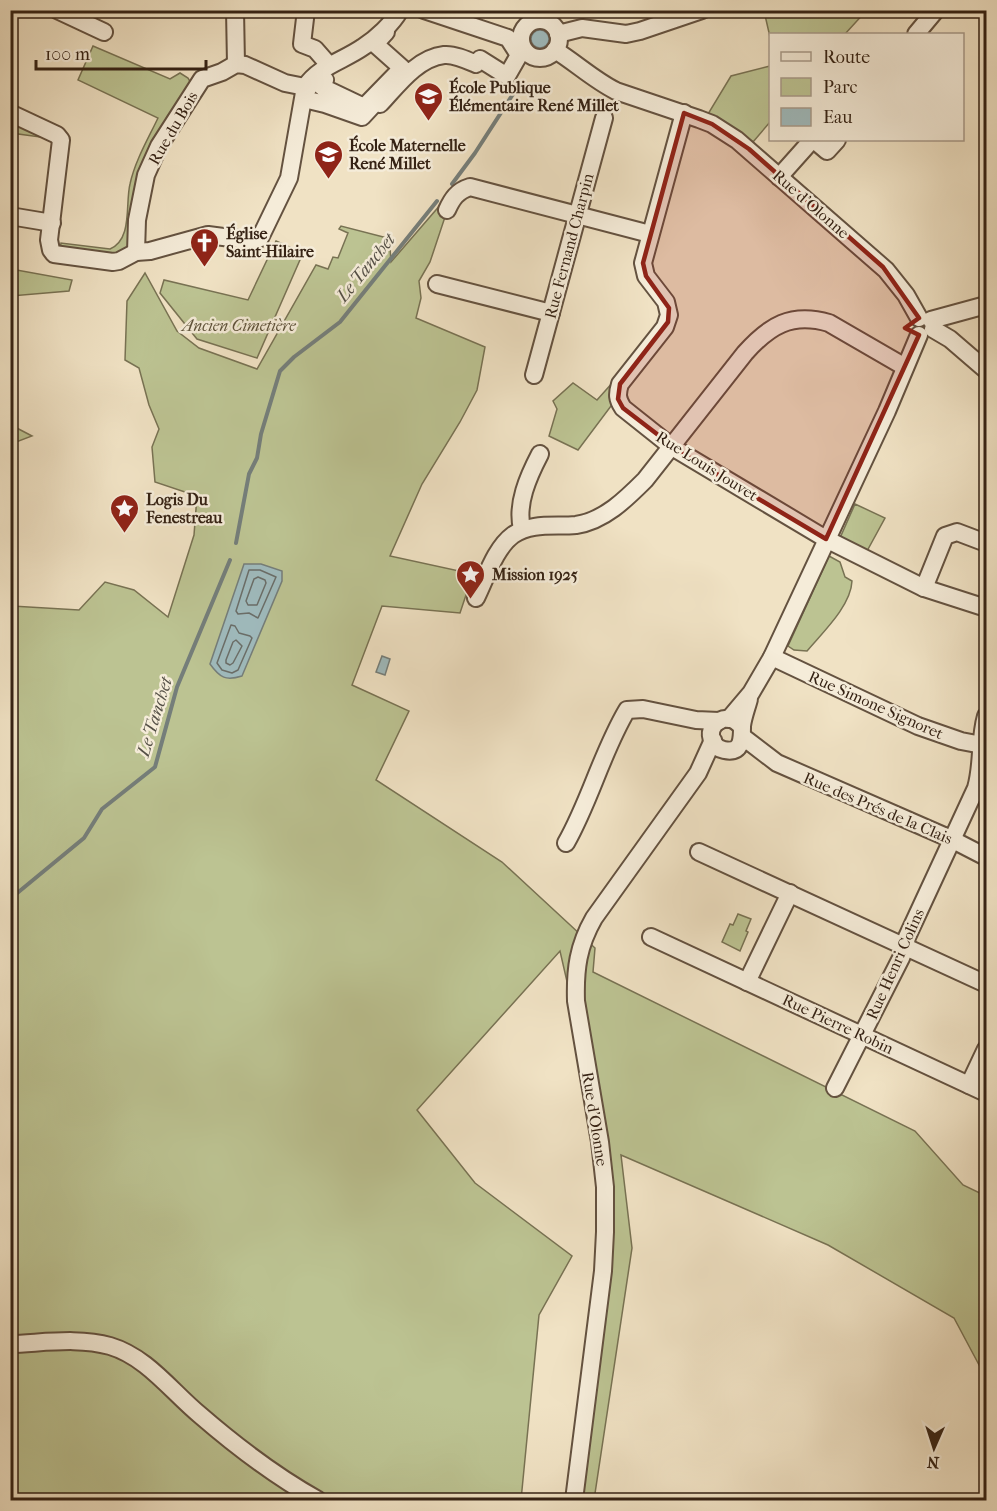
<svg xmlns="http://www.w3.org/2000/svg" width="997" height="1511" viewBox="0 0 997 1511" font-family="'IM FELL French Canon',serif">
  <style>
    .green { fill: #bcc392; stroke: #787253; stroke-width: 1.5 }
    .water { fill: #9fbbbe; stroke: #757e7a; stroke-width: 1.5 }
    .lines { fill: none; stroke-linecap: round; stroke-linejoin: round }
    .shore { stroke: #6a6e69; stroke-width: 1.5 }
    .stream { stroke: #757e7a; stroke-width: 4 }
    .minor-casing { stroke: #645240; stroke-width: 20 }
    .minor { stroke: #f5ecd9; stroke-width: 16 }
    .marked { fill: #8f2418; fill-opacity: 0.2; stroke: #8f2418; stroke-width: 4.5; stroke-linejoin: round }
    .labels { text-anchor: middle; dominant-baseline: central; stroke-width: 5; stroke-linejoin: round; paint-order: stroke }
    .poi-label { font-size: 16px; font-weight: bold; fill: #352214; stroke: #f5ecd9; text-anchor: start }
    .street-label { font-size: 16px; fill: #352214; stroke: #f5ecd9 }
    .park-label { font-size: 16px; font-style: italic; fill: #5e523a; stroke: #f5ecd9 }
    .water-label { font-size: 18px; font-style: italic; fill: #555047; stroke: #f5ecd9 }
  </style>
  <rect width="100%" height="100%" fill="#f0e2c4"/>
  <filter id="stains"><feTurbulence type="fractalNoise" baseFrequency=".00333" numOctaves="4"/><feColorMatrix values="0 0 0 0 .2 0 0 0 0 .09 0 0 0 0 .02 0 0 0 .5 -.17"/></filter>
  <radialGradient id="worn" r=".72"><stop offset=".6" stop-color="#630" stop-opacity="0"/><stop offset="1" stop-color="#630" stop-opacity=".3"/></radialGradient>
  <g class="green">
    <polygon points="764,11 764,10 866,11 845,34 770,34 770,37"/>
    <path d="M 93,46 L 170,79 L 180,73 L 188,78 L 191,83 L 188,90 L 167,117 L 142,173 L 130,248 L 117,256 L 60,249 L 61,243 L 110,249 C 133,239 125,204 130,184 C 135,161 148,139 158,118 L 78,80 Z"/>
    <polygon points="770,66 770,122 753,142 708,114 731,76"/>
    <polygon points="10,119 28,127 40,137 11,133"/>
    <polygon points="442,203 445,217 430,262 419,281 421,298 416,318 485,347 477,390 460,422 422,484 390,556 473,574 460,613 382,606 352,685 409,711 376,780 502,862 595,948 593,972 915,1131 963,1185 986,1196 986,1378 954,1318 828,1245 621,1155 632,1248 594,1500 570,1500 607,1156 560,951 417,1110 475,1183 572,1256 539,1315 521,1500 11,1500 11,607 12,606 79,610 105,582 134,590 168,617 194,535 197,496 155,482 152,447 159,429 149,405 139,368 125,360 127,301 145,273 177,331 199,348 257,369 316,265 328,269 333,257 338,258 348,233 339,229 341,226 395,240 390,248 391,262"/>
    <polygon points="276,241 303,253 257,358 197,339 160,293 164,280 248,300"/>
    <polygon points="11,269 72,280 69,291 11,296"/>
    <polygon points="614,381 614,402 578,450 549,436 557,409 553,401 573,383 597,400"/>
    <polygon points="11,425 32,436 11,444"/>
    <polygon points="855,504 885,518 867,551 840,538"/>
    <path d="M 829,556 L 840,562 L 845,577 L 852,581 C 851,606 822,633 807,651 L 794,650 L 788,646 Z"/>
    <polygon points="738,914 751,919 746,931 748,932 740,951 722,942 730,924 733,925"/>
  </g>
  <g class="water">
    <circle cx="540" cy="39" r="9"/>
    <path d="M 244,564 L 261,564 L 282,571 L 282,581 L 242,676 C 226,681 220,678 210,664 Z"/>
    <polygon points="382,656 390,659 385,675 376,672"/>
  </g>
  <g class="lines">
    <g class="shore">
      <polygon points="249,570 260,570 276,577 258,618 249,613 238,614 236,611"/>
      <polygon points="258,577 265,580 266,583 257,605 248,605 246,601 254,579"/>
      <polygon points="231,625 235,626 239,633 250,636 252,638 238,670 232,673 222,670 217,663"/>
      <polygon points="236,640 242,646 233,663 230,665 226,663 226,660 233,642"/>
    </g>
    <g class="stream">
      <polyline points="452,184 475,153 515,91"/>
      <polyline points="236,543 249,474 257,458 261,434 280,371 294,357 340,322 437,201"/>
      <polyline points="10,899 84,838 102,809 155,767 177,687 230,560"/>
    </g>
    <defs>
      <g id="minor">
        <polyline points="57,10 104,32"/>
        <polyline points="235,10 236,64"/>
        <polyline points="306,10 302,44 315,49 329,65"/>
        <circle cx="540" cy="39" r="19"/>
        <path d="M 386,32 L 375,44 L 402,68 L 364,107 L 322,87 L 325,80 L 321,77 C 312,81 306,90 304,99 L 325,104 L 362,117 L 375,103 L 380,104 C 397,86 417,58 444,55 C 454,54 467,60 476,64 L 480,59 L 507,76 L 519,55 L 508,38 L 424,10"/>
        <polyline points="558,34 582,28 626,34 640,31 702,10"/>
        <polyline points="916,34 936,10"/>
        <path d="M 555,50 C 576,63 594,80 616,91 L 699,119 L 712,124 L 737,140 L 886,270 L 906,295 L 919,318"/>
        <path d="M 10,113 L 57,135 L 61,140 L 49,240 L 51,250 L 54,254 L 113,262 L 119,261 L 136,252 L 150,251 L 208,235 L 254,241 L 260,238 L 289,178 L 305,87 C 319,66 343,61 363,47 C 376,39 392,24 400,10"/>
        <path d="M 684,113 L 643,263 L 646,276 L 666,302 L 669,315 L 665,327 L 620,384 C 617,394 617,399 623,408 L 672,447 L 826,539 L 924,588 L 986,608"/>
        <polyline points="814,140 827,151 837,140"/>
        <polyline points="779,177 812,140"/>
        <path d="M 447,210 C 452,199 457,191 470,187 L 650,234"/>
        <polyline points="10,216 52,223"/>
        <polyline points="136,252 137,220 146,175 159,146 202,79 222,72 236,64 245,65 285,83 305,87"/>
        <polyline points="437,284 551,313"/>
        <polyline points="931,320 986,305"/>
        <polyline points="933,329 950,339 986,370"/>
        <polyline points="534,375 604,118"/>
        <path d="M 522,529 C 516,504 528,477 540,454"/>
        <polyline points="924,588 945,536 957,532 986,543"/>
        <path d="M 476,598 C 486,578 495,548 513,535 C 531,522 556,527 576,525 C 604,521 626,499 645,480 L 745,353 C 769,326 791,312 829,323 L 905,367"/>
        <polyline points="772,657 918,726 961,741 982,745"/>
        <polyline points="729,719 751,693 772,657 887,411 919,335"/>
        <path d="M 742,728 C 730,708 703,724 713,742 C 715,746 719,749 724,750 C 743,754 742,737 742,726 C 743,717 747,707 749,699"/>
        <polyline points="743,737 777,763 951,839 986,857"/>
        <path d="M 566,843 C 590,801 602,752 627,710 L 643,709 L 696,720 L 719,721"/>
        <polyline points="699,852 986,984"/>
        <polyline points="651,937 986,1093"/>
        <polyline points="747,982 790,893"/>
        <polyline points="969,1085 986,1049"/>
        <path d="M 835,1088 L 901,958 L 905,947 L 907,937 L 976,788 C 983,764 979,740 986,716"/>
        <path d="M 10,1344 C 43,1343 79,1337 110,1346 C 147,1357 171,1391 200,1415 C 237,1447 275,1476 318,1500"/>
        <path d="M 574,1500 L 603,1271 L 605,1232 L 605,1187 L 600,1142 L 576,1001 C 575,969 578,946 594,918 L 698,773 L 713,740"/>
      </g>
    </defs>
    <use href="#minor" class="minor-casing"/>
    <use href="#minor" class="minor"/>
  </g>
  <path class="marked" d="M 684,113 L 712,124 L 749,149 L 883,267 L 919,318 L 905,328 L 919,335 L 826,539 L 683,454 L 623,408 L 618,399 L 620,384 L 668,322 L 669,308 L 646,276 L 643,263 Z"/>
  <defs>
    <symbol id="school-pin" viewBox="-11 -11 22 30"><path d="M0 17L-7.5 6A9.5 9.5 0 1 1 7.5 6Z" fill="#8f2418" stroke="#f5ecd9"/><path d="M0-5L7-2L0 1L-7-2ZM-4 1L0 2.5L4 1V4Q0 6-4 4Z" fill="#fff"/></symbol>
    <symbol id="church-pin" viewBox="-11 -11 22 30"><path d="M0 17L-7.5 6A9.5 9.5 0 1 1 7.5 6Z" fill="#8f2418" stroke="#f5ecd9"/><path d="M-1.2-6h2.4v3.5h3.3v2.4h-3.3V6h-2.4V-.1h-3.3v-2.4h3.3Z" fill="#fff"/></symbol>
    <symbol id="sight-pin" viewBox="-11 -11 22 30"><path d="M0 17L-7.5 6A9.5 9.5 0 1 1 7.5 6Z" fill="#8f2418" stroke="#f5ecd9"/><path d="M0-6L1.8-2.2L6-1.7L2.9 1.2L3.7 5.4L0 3.3L-3.7 5.4L-2.9 1.2L-6-1.7L-1.8-2.2Z" fill="#fff"/></symbol>
  </defs>
  <g fill-rule="evenodd">
    <use href="#school-pin" x="412" y="80" width="33" height="45"/>
    <use href="#school-pin" x="312" y="138" width="33" height="45"/>
    <use href="#church-pin" x="188" y="226" width="33" height="45"/>
    <use href="#sight-pin" x="108" y="492" width="33" height="45"/>
    <use href="#sight-pin" x="454" y="558" width="33" height="45"/>
  </g>
  <g class="labels">
    <g class="poi-label">
      <text x="449" y="87">École Publique<tspan x="449" dy="18">Élémentaire René Millet</tspan></text>
      <text x="349" y="145">École Maternelle<tspan x="349" dy="18">René Millet</tspan></text>
      <text x="226" y="233">Église<tspan x="226" dy="18">Saint-Hilaire</tspan></text>
      <text x="146" y="499">Logis Du<tspan x="146" dy="18">Fenestreau</tspan></text>
      <text x="492" y="574">Mission 1925</text>
    </g>
    <g class="street-label">
      <text transform="translate(173 128) rotate(-60)">Rue du Bois</text>
      <text transform="translate(811 204) rotate(41)">Rue d'Olonne</text>
      <text transform="translate(569 246) rotate(-75)">Rue Fernand Charpin</text>
      <text transform="translate(707 466) rotate(32)">Rue Louis Jouvet</text>
      <text transform="translate(876 705) rotate(24)">Rue Simone Signoret</text>
      <text transform="translate(878 808) rotate(23)">Rue des Prés de la Clais</text>
      <text transform="translate(895 964) rotate(-66)">Rue Henri Colins</text>
      <text transform="translate(838 1024) rotate(25)">Rue Pierre Robin</text>
      <text transform="translate(595 1119) rotate(81)">Rue d'Olonne</text>
    </g>
    <g class="park-label">
      <text x="239" y="325">Ancien Cimetière</text>
    </g>
    <g class="water-label">
      <text transform="translate(366 268) rotate(-51)">Le Tanchet</text>
      <text transform="translate(155 717) rotate(-73)">Le Tanchet</text>
    </g>
  </g>
  <rect width="997" height="1511" fill="none" stroke="#f0e2c4" stroke-width="36"/>
  <rect x="12" y="12" width="973" height="1487" fill="none" stroke="#352214" stroke-width="3"/>
  <rect x="18" y="18" width="961" height="1475" fill="none" stroke="#352214" stroke-width="1.5"/>
  <rect x="769" y="33" width="195" height="108" fill="#f5ecd9" stroke="#a89b8a" stroke-width="1.5"/>
  <rect x="781" y="52" width="30" height="9" fill="#f5ecd9" stroke="#a89b8a" stroke-width="1.5"/>
  <text x="823" y="63" font-size="18" fill="#352214">Route</text>
  <rect x="781" y="78" width="30" height="18" fill="#bcc392" stroke="#a89b8a" stroke-width="1.5"/>
  <text x="823" y="93" font-size="18" fill="#352214">Parc</text>
  <rect x="781" y="108" width="30" height="18" fill="#9fbbbe" stroke="#a89b8a" stroke-width="1.5"/>
  <text x="823" y="123" font-size="18" fill="#352214">Eau</text>
  <g transform="translate(934 1448) rotate(183)" stroke="#f5ecd9" stroke-width="4.5" paint-order="stroke">
  <path d="M0-4.5L10 22L0 15L-10 22Z" fill="#352214"/>
  <text y="-9" font-size="16" font-weight="bold" text-anchor="middle" fill="#352214">N</text>
  </g>
  <path d="M36 60v9h170v-9" fill="none" stroke="#352214" stroke-width="3"/>
  <text x="45" y="60" font-size="18" fill="#352214" stroke="#f5ecd9" stroke-width="4.5" paint-order="stroke">100 m</text>
  <rect width="100%" height="100%" filter="url(#stains)"/>
  <rect width="100%" height="100%" fill="url(#worn)"/>
</svg>
